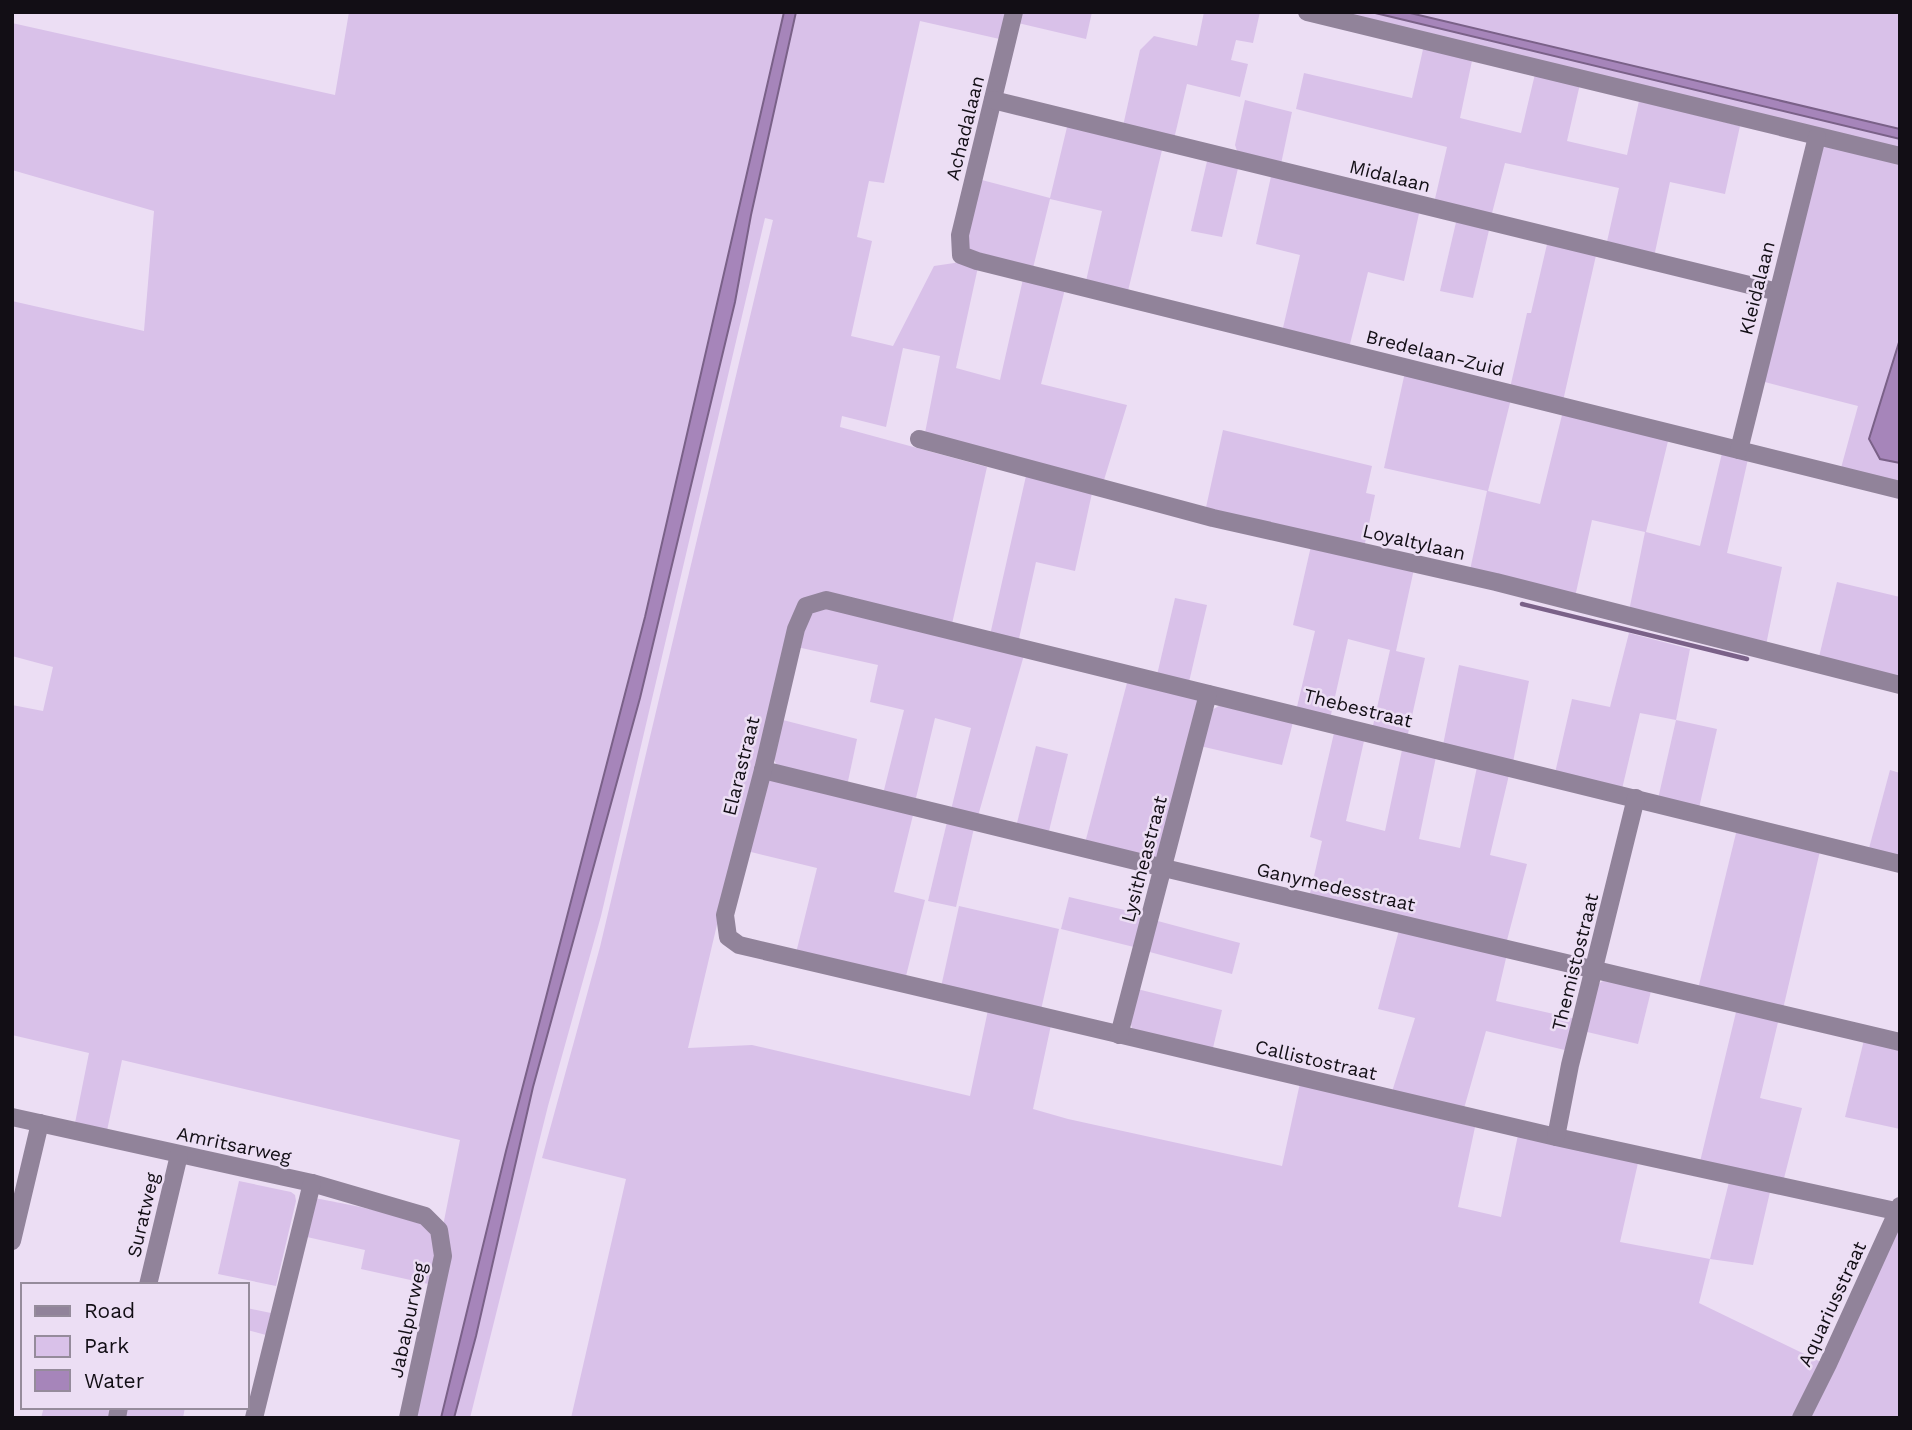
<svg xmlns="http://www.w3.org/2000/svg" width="1912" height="1430" viewBox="0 0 1912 1430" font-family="'Work Sans',sans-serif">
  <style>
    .green { fill: #d9c1e9 }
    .water { fill: #a685ba; stroke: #7a6188; stroke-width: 2 }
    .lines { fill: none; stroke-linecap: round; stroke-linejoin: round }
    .stream { stroke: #7a6188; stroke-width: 4.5 }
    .minor { stroke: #91839a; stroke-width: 18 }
    .labels { text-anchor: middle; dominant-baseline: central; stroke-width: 5; stroke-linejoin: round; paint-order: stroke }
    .street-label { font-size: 19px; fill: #120e15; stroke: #ecdef4 }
  </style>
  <rect width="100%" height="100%" fill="#ecdef4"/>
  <g class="green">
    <polygon points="349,12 784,12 645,617 506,1151 441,1418 415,1418 442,1231 460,1140 122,1060 105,1140 73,1133 89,1053 12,1035 12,705 43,711 53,667 12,656 12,301 144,331 154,211 12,170 12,23 335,95"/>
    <polygon points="796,12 1010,12 1004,40 920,21 884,183 869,181 857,237 872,241 851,336 893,346 934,266 961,262 978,267 956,368 1000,380 1023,279 1065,289 1041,384 1127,405 1104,480 924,438 940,356 903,348 886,427 842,416 840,427 987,467 952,624 805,600 727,882 688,1048 752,1045 970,1096 988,1010 1051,1025 1033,1109 1068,1119 1282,1166 1300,1083 1475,1127 1458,1207 1501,1217 1518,1135 1638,1163 1620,1242 1710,1259 1729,1182 1770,1192 1753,1265 1710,1259 1699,1303 1821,1362 1792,1418 571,1418 626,1179 542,1158 600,947 773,220 765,218 601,916 548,1106 470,1418 454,1418 476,1336 533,1087 640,698 735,302 751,215"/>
    <polygon points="1020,12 1092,12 1086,39 1018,23"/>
    <polygon points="1204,12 1260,12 1253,43 1236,40 1231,60 1248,64 1240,97 1187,84 1174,139 1123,126 1140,50 1154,36 1197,46"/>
    <polygon points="1327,12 1371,12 1900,139 1900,151"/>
    <polygon points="1406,12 1900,12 1900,129"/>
    <polygon points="1424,45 1473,56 1460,118 1521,133 1535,74 1580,84 1567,141 1627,155 1639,101 1740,126 1725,194 1670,182 1654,257 1606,246 1619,188 1505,163 1491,217 1434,203 1447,147 1296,109 1304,73 1412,98"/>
    <polygon points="1245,100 1292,112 1281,164 1237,151 1235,145"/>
    <polygon points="1068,123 1163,146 1128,291 1086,281 1102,211 1050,199 1033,268 970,250 965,241 978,179 1050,198"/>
    <polygon points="1821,141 1900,161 1900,339 1869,439 1880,459 1900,463 1900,483 1841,468 1858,406 1761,381"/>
    <polygon points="1208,157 1239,164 1222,237 1191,231"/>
    <polygon points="1272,172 1420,209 1404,281 1368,272 1349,348 1282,332 1300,255 1256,244"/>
    <polygon points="1457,218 1490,226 1473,298 1440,291"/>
    <polygon points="1548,240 1597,251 1563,401 1510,388 1527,313 1531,313"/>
    <polygon points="1405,372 1511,399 1488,491 1540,504 1563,411 1669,437 1646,532 1700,546 1722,453 1748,459 1727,553 1782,567 1766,645 1629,611 1645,532 1592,520 1575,597 1470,570 1487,491 1384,468"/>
    <polygon points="1223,430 1372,466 1366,493 1375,495 1364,548 1205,512"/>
    <polygon points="1026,476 1092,493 1075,571 1036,562 1018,643 990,635"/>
    <polygon points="1311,546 1414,569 1396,651 1425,658 1407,738 1372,730 1390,650 1348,639 1330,719 1296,711 1315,631 1293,625"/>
    <polygon points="1837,582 1900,597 1900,680 1818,661"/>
    <polygon points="1175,598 1207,605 1189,682 1157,675"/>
    <polygon points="819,606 1024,655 978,816 951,810 971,728 935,718 915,802 883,794 904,710 870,702 878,665 797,647 808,612"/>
    <polygon points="1629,633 1690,649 1676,720 1717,729 1699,808 1658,799 1676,720 1640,713 1622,789 1555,773 1572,699 1610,707"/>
    <polygon points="1459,665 1529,681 1513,762 1443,745"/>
    <polygon points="1128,679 1198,699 1162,854 1155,861 1085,843"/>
    <polygon points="1222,704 1293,722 1282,765 1200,746 1212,710"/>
    <polygon points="779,719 857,739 847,786 778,768 773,757"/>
    <polygon points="1334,733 1364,741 1346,821 1385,831 1402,750 1436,757 1419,839 1460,848 1477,767 1509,775 1490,855 1527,864 1506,944 1309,898 1322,841 1310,837"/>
    <polygon points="1036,746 1068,754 1048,835 1016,827"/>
    <polygon points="1890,770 1900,773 1900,860 1868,852"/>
    <polygon points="772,778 914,811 894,892 925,900 905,980 796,953 817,868 747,851 767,782"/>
    <polygon points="947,822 974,828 956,907 928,901"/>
    <polygon points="1737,829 1820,851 1783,1009 1698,989"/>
    <polygon points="1069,897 1146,915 1138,948 1061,929"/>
    <polygon points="959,906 1059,929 1041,1010 941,987"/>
    <polygon points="1154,920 1240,943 1232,974 1146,951"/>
    <polygon points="1399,930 1507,954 1496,1001 1576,1019 1569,1051 1486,1031 1463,1112 1391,1095 1415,1018 1378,1009"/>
    <polygon points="1603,981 1652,987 1638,1044 1583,1031 1598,984"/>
    <polygon points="1137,989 1222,1010 1212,1052 1133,1032 1130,1021"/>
    <polygon points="1737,1008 1779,1018 1760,1098 1802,1108 1782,1186 1699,1166"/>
    <polygon points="1864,1040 1900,1048 1900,1129 1845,1117"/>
    <polygon points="239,1181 291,1192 295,1195 296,1201 276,1286 218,1274"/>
    <path d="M 310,1197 C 332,1202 425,1217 434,1232 C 444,1247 435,1269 433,1285 L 361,1269 L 365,1250 L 298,1235 Z"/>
    <polygon points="1900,1224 1900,1418 1810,1418"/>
    <polygon points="247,1308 271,1313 266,1335 247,1330"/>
    <polygon points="44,1407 97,1407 111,1411 110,1418 41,1418"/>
    <polygon points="124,1407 185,1407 183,1418 122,1418"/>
  </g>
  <g class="water">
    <polygon points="784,12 796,12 751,215 735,302 640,698 533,1087 476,1336 454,1418 441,1418 506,1151 645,617"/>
    <polygon points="1371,12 1406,12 1900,129 1900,139"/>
    <polygon points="1900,339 1900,463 1880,459 1869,439"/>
  </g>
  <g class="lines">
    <polyline class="stream" points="1522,604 1747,659"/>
    <g class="minor">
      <polyline points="1014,12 960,235 961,255 977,261 1900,490"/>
      <polyline points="1307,12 1900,156"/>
      <polyline points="993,100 1778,292"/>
      <polyline points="919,439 1213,518 1496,582 1900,685"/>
      <polyline points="1739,450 1817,137"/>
      <polyline points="763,770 1164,868 1900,1042"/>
      <polyline points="1900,864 826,600 806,606 796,629 763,770 725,915 728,937 739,945 1556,1137 1900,1212"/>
      <polyline points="1119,1035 1208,694"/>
      <polyline points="12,1117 312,1183 425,1216 439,1230 443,1256 408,1418"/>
      <polyline points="1556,1137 1570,1065 1636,798"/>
      <polyline points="12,1241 40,1123"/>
      <polyline points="148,1285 179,1155"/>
      <polyline points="117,1418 119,1407"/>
      <polyline points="254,1418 312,1183"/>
      <polyline points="1801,1418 1828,1364 1900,1206"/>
    </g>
  </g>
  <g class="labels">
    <g class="street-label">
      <text transform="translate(965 128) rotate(-76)">Achadalaan</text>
      <text transform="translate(1390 176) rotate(14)">Midalaan</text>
      <text transform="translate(1757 288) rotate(-76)">Kleidalaan</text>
      <text transform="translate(1435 353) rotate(14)">Bredelaan-Zuid</text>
      <text transform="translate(1414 542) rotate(13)">Loyaltylaan</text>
      <text transform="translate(1358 708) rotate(14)">Thebestraat</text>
      <text transform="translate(741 766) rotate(-76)">Elarastraat</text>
      <text transform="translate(1144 859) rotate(-75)">Lysitheastraat</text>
      <text transform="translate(1336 887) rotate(13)">Ganymedesstraat</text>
      <text transform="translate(1575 962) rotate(-76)">Themistostraat</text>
      <text transform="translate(1316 1060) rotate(13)">Callistostraat</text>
      <text transform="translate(234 1145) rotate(12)">Amritsarweg</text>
      <text transform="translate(143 1215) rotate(-77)">Suratweg</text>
      <text transform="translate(1832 1304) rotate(-65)">Aquariusstraat</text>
      <text transform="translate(408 1320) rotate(-78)">Jabalpurweg</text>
    </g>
  </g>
  <rect width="1912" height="1430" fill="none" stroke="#120e15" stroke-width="28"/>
  <rect x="21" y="1283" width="228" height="126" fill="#ecdef4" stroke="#958b9b" stroke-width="2"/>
  <rect x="35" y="1306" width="35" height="10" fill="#91839a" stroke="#958b9b" stroke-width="2"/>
  <text x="84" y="1318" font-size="21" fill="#120e15">Road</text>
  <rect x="35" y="1336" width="35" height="21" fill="#d9c1e9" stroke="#958b9b" stroke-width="2"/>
  <text x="84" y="1353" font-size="21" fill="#120e15">Park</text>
  <rect x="35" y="1370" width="35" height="21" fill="#a685ba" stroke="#958b9b" stroke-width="2"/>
  <text x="84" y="1388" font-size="21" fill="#120e15">Water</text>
</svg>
